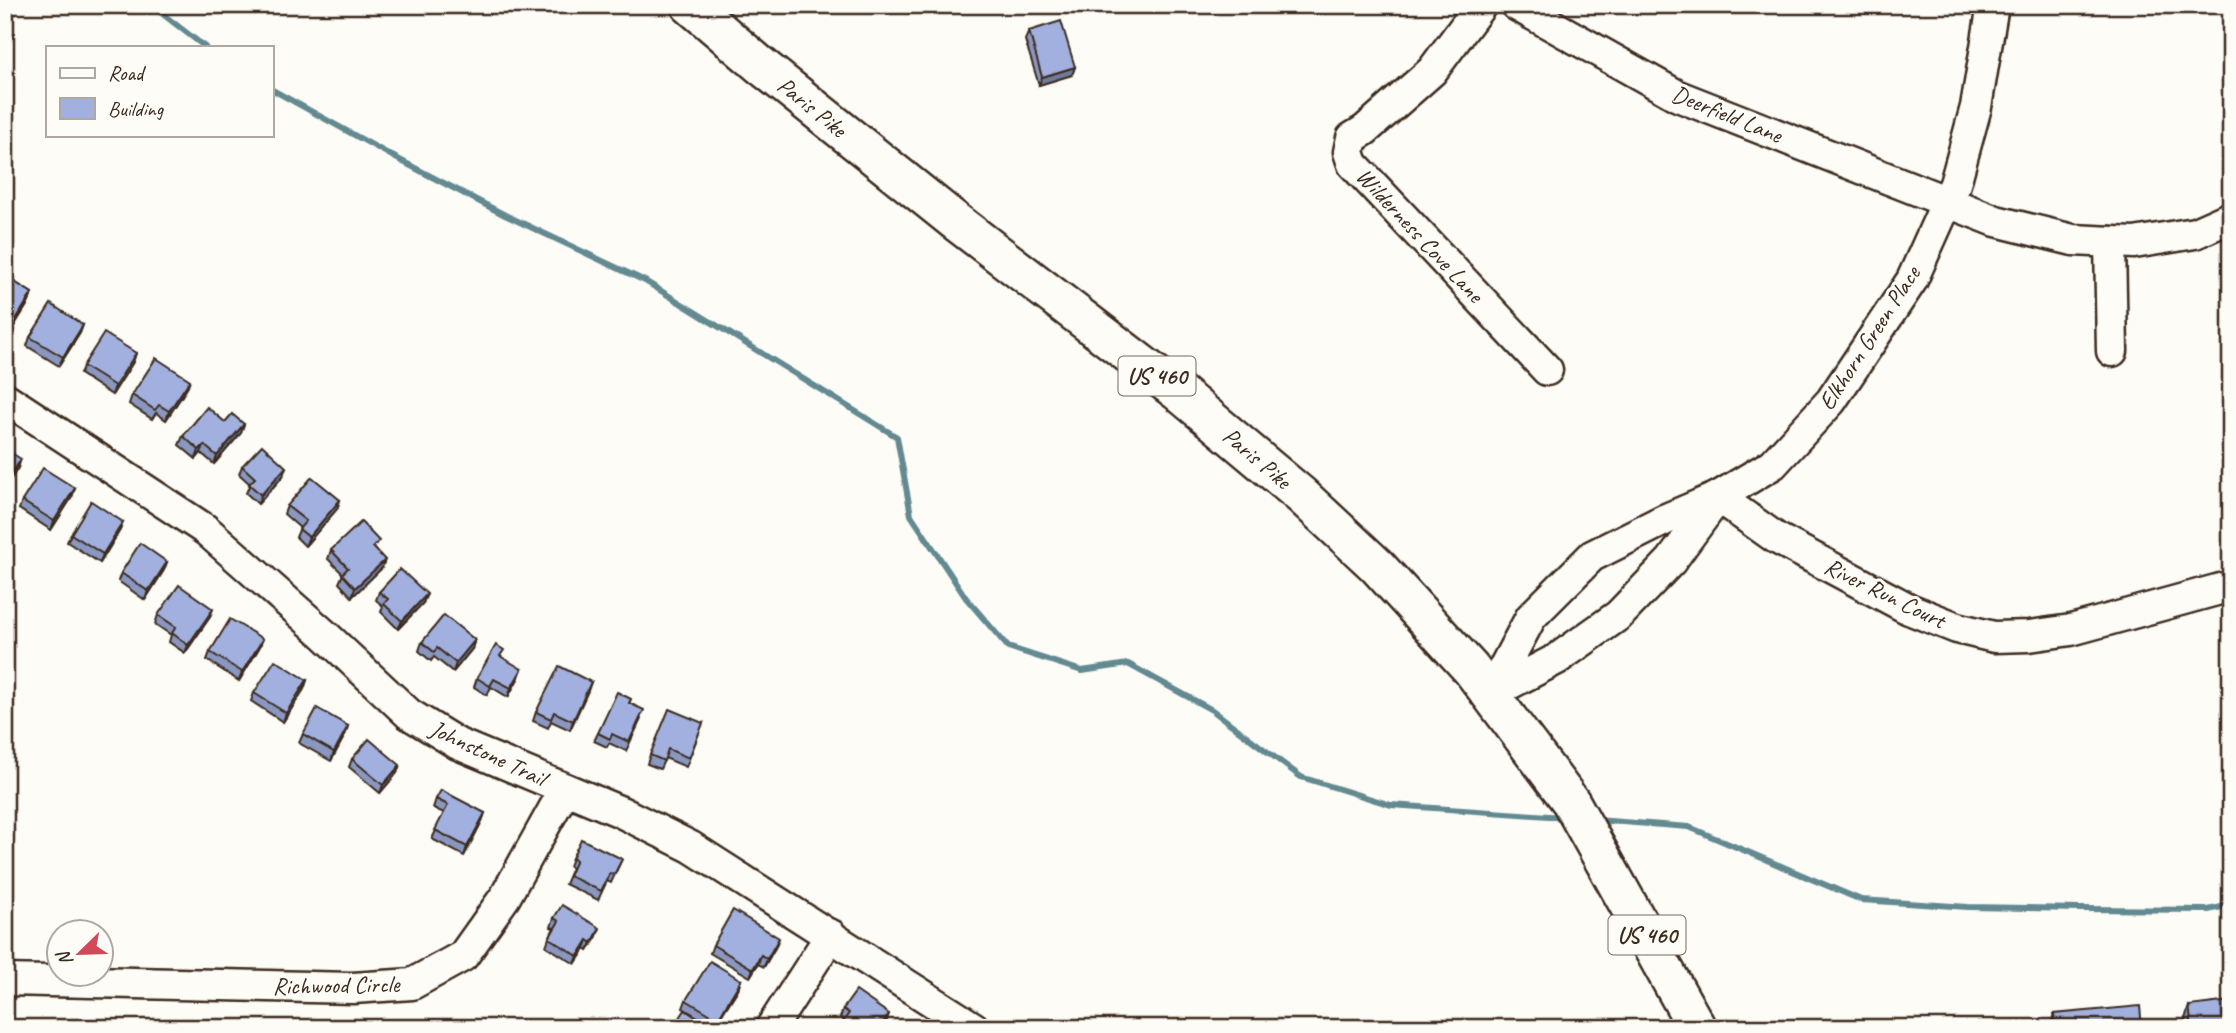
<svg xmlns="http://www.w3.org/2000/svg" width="2236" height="1033" viewBox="0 0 2236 1033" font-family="Caveat,sans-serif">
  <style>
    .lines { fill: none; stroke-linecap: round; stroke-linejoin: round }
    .stream { stroke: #638991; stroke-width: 6 }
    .minor-casing { stroke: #3b2a1e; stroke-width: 35 }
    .major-casing { stroke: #3b2a1e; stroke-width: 42 }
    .minor { stroke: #fdfcf7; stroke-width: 30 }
    .major { stroke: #fdfcf7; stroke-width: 37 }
    .wall { fill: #8a97c0; stroke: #3b2a1e; stroke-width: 2 }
    .shaded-wall { fill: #717b9c; stroke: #3b2a1e; stroke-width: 2 }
    .building { fill: #a1b0df; stroke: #3b2a1e; stroke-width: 2 }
    .labels { text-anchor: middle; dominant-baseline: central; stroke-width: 6; stroke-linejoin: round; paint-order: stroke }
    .shield { fill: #fdfcf7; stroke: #75695f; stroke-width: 2 }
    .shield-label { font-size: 23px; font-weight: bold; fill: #3b2a1e }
    .street-label { font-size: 24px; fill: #3b2a1e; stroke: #fdfcf7 }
  </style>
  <rect width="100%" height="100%" fill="#fdfcf7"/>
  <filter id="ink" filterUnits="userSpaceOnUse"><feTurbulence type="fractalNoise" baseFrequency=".0143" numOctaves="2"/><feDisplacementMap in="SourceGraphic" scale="14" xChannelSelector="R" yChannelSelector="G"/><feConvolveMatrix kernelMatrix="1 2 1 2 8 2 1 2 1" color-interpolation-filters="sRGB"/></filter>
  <g filter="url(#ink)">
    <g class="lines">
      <g class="stream">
        <polyline points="151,5 205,47"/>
        <polyline points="271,89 392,156 505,215 645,281 897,437 911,515 966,598 1008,647 1082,671 1128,664 1212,710 1301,777 1391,805 1564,817"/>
        <polyline points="1596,820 1689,827 1861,900 1968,907 2082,909 2208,910 2231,905"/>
      </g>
      <defs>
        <g id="minor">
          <polyline points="1481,5 1432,71 1365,130 1352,138 1349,152 1353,164 1547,370"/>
          <polyline points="1516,5 1678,96 1996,221 2073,240 2134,243 2195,233 2231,217"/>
          <polyline points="2110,242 2112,351"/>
          <polyline points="5,398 206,530 326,636 409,714 458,744 621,812 691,847 974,1028"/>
          <polyline points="1718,497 1776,538 1909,609 1957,628 1994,637 2029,636 2071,630 2231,586"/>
          <polyline points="1490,694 1557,659 1619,615 1671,561 1718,497 1773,464 1831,401 1912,280 1955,184 1976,107 1993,5"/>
          <polyline points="1490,694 1531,617 1592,556 1666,519 1718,497"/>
          <polyline points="5,980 353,988 412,984 463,956 505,897 565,789"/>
          <polyline points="771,1028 831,935"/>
        </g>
        <polyline id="major" points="690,5 759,64 955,221 1177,391 1301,495 1377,566 1471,669 1571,802 1697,1028"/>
      </defs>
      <use href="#minor" class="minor-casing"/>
      <use href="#major" class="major-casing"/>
      <use href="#minor" class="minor"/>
      <use href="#major" class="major"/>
    </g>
    <g class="wall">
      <polygon points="1029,31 1075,67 1072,75 1039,85 1025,40"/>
      <polygon points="5,276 32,293 29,302 9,334 5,332"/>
      <polygon points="83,325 80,333 59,366 27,346 30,337"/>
      <polygon points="136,353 133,362 112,395 80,374 83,366"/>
      <polygon points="187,388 166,420 156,413 152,419 129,404 132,395"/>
      <polygon points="225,422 244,424 241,433 214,464 201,453 196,459 179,445 183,436"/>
      <polygon points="242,466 283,476 258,504 246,493 250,484 239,474"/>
      <polygon points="75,488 72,497 51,530 19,509 22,501"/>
      <polygon points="340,500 337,509 305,546 296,537 300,528 284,514 287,506"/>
      <polygon points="123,522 120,530 100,563 67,542 71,534"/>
      <polygon points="331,550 376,550 382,568 352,597 339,583 343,574 328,559"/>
      <polygon points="167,562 164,570 145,600 118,581 121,573"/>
      <polygon points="379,592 423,603 398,629 381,612 383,606 376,600"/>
      <polygon points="158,615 210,617 185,653 169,642 171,635 155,624"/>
      <polygon points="422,642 472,649 453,672 434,657 431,661 419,651"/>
      <polygon points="259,648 239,681 207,660 210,652"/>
      <polygon points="501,657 519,677 508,697 491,687 487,695 474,687 477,678"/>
      <polygon points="307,680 304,689 283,722 251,701 254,693"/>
      <polygon points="591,682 570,730 551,721 548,728 533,721 536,712"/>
      <polygon points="631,699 629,703 641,719 626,751 609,743 607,747 594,741 598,733"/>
      <polygon points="703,723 686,767 665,758 660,769 647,764 650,755"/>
      <polygon points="348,726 345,735 331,761 299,743 303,734"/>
      <polygon points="352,759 397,773 380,793 349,767"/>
      <polygon points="436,799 485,813 482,821 464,856 432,839 444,813 433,808"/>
      <polygon points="572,858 622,859 611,883 607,881 598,900 565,884 572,868 569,866"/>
      <polygon points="554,918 597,936 588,951 585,949 575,964 546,946 549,938 554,928 551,927"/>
      <polygon points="713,945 776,946 764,967 758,964 750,977 710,953"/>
      <polygon points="741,980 738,989 714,1027 683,1008 686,1000"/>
      <polygon points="2189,1006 2231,1028 2186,1028 2185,1019"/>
      <polygon points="843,1009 886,1023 844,1020 840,1018"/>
      <polygon points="2054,1014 2142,1028 2049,1028"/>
    </g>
    <g class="shaded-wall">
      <polygon points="1075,67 1072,75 1039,85 1042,77"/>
      <polygon points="32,293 29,302 9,334 12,326"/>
      <polygon points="83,325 80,333 59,366 63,357"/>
      <polygon points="136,353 133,362 112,395 115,386"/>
      <polygon points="190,380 187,388 166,420 169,411"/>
      <polygon points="244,424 241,433 214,464 217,456"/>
      <polygon points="204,445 201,453 196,459 199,450"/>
      <polygon points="21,459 18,468 5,488 5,484"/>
      <polygon points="286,467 283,476 258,504 261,495"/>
      <polygon points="75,488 72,497 51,530 54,521"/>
      <polygon points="340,500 337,509 305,546 309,537"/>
      <polygon points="123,522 120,530 100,563 103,554"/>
      <polygon points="385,560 382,568 352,597 355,588"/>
      <polygon points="167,562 164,570 145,600 148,591"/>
      <polygon points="427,594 423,603 398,629 402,621"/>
      <polygon points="213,609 210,617 185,653 188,645"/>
      <polygon points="263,639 259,648 239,681 242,672"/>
      <polygon points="475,640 472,649 453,672 456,663"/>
      <polygon points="522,669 519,677 508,697 511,688"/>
      <polygon points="307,680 304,689 283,722 286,713"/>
      <polygon points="591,682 588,691 570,730 573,721"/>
      <polygon points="348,726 345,735 331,761 334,752"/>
      <polygon points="400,765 397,773 380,793 383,785"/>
      <polygon points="485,813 482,821 464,856 467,847"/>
      <polygon points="600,928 597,936 588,951 592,943"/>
      <polygon points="779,938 776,946 764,967 767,959"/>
      <polygon points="588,940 585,949 575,964 578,956"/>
      <polygon points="761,955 758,964 750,977 753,969"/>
      <polygon points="741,980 738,989 714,1027 718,1019"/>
      <polygon points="889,1014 886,1023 882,1028 879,1028"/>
    </g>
    <g class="building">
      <polygon points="1061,21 1075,67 1042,77 1029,31"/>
      <polygon points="5,276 32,293 12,326 5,321"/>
      <polygon points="51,304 83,325 63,357 30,337"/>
      <polygon points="104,333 136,353 115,386 83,366"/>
      <polygon points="156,358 190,380 169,411 159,405 155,410 132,395"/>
      <polygon points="207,407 225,422 232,414 244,424 217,456 204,445 199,450 183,436"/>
      <polygon points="262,445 286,467 261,495 249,484 255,478 242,466"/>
      <polygon points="5,449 21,459 5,484"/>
      <polygon points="43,468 75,488 54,521 22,501"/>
      <polygon points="312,477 340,500 309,537 299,529 306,521 287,506"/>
      <polygon points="91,501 123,522 103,554 71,534"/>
      <polygon points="361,522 379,541 373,547 385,560 355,588 342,574 348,568 331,550"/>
      <polygon points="140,543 167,562 148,591 121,573"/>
      <polygon points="400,569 427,594 402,621 384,604 388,599 379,592"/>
      <polygon points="179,585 213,609 188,645 172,633 176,627 158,615"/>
      <polygon points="444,615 475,640 456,663 437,648 434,652 422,642"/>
      <polygon points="230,619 263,639 242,672 210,652"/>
      <polygon points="496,645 504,650 500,656 522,669 511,688 494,679 490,686 477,678"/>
      <polygon points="275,660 307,680 286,713 254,693"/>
      <polygon points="559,666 591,682 573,721 554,712 551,719 536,712"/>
      <polygon points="617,692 631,699 629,703 644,710 629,742 612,734 610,739 598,733"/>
      <polygon points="317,708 348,726 334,752 303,734"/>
      <polygon points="669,709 703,723 689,758 668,749 664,761 650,755"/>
      <polygon points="369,739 400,765 383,785 352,759"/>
      <polygon points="441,790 485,813 467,847 435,830 448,805 436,799"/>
      <polygon points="581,839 622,859 614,875 610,873 601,891 569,876 576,860 572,858"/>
      <polygon points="562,905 600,928 592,943 588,940 578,956 549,938 559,921 554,918"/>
      <polygon points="733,910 779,938 767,959 761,955 753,969 713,945"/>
      <polygon points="710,961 741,980 718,1019 686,1000"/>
      <polygon points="856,991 889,1014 879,1028 839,1028 849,1013 843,1009"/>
      <polygon points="2231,1001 2231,1028 2192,1028 2189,1006"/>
      <polygon points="2140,1006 2142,1028 2055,1028 2054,1014"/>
      <polygon points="685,1010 713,1028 673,1028"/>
    </g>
  </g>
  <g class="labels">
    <g class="shield">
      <rect x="1118.5" y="356.5" width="77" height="39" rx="5"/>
      <rect x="1608.5" y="915.5" width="77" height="39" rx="5"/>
    </g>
    <g class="shield-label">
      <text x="1157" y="376">US 460</text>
      <text x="1647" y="935">US 460</text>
    </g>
    <g class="street-label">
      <text transform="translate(812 107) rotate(39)">Paris Pike</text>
      <text transform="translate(1727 114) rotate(22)">Deerfield Lane</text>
      <text transform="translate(1420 235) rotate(47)">Wilderness Cove Lane</text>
      <text transform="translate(1869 338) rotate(-57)">Elkhorn Green Place</text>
      <text transform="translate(1257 458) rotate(40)">Paris Pike</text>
      <text transform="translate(1885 593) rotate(26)">River Run Court</text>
      <text transform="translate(488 753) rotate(25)">Johnstone Trail</text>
      <text transform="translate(336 985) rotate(-1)">Richwood Circle</text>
    </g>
  </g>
  <rect width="2236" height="1033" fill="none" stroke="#fdfcf7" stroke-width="28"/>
  <rect x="14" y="14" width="2208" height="1005" fill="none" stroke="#3b2a1e" stroke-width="2.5" filter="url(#ink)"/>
  <rect x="46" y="46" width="228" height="91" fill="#fdfcf7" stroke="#afa8a0" stroke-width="2"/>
  <rect x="60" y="68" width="35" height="10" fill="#fdfcf7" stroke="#afa8a0" stroke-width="2"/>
  <text x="108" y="80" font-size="21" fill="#3b2a1e">Road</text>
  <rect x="60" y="98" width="35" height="21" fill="#a1b0df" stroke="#afa8a0" stroke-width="2"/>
  <text x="108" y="116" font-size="21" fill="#3b2a1e">Building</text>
  <g transform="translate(80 953) rotate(247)"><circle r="33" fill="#fdfcf7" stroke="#afa8a0" stroke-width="2"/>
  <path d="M0-5L12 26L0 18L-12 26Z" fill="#d1495b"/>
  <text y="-10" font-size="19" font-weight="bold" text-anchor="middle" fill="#3b2a1e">N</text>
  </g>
</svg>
